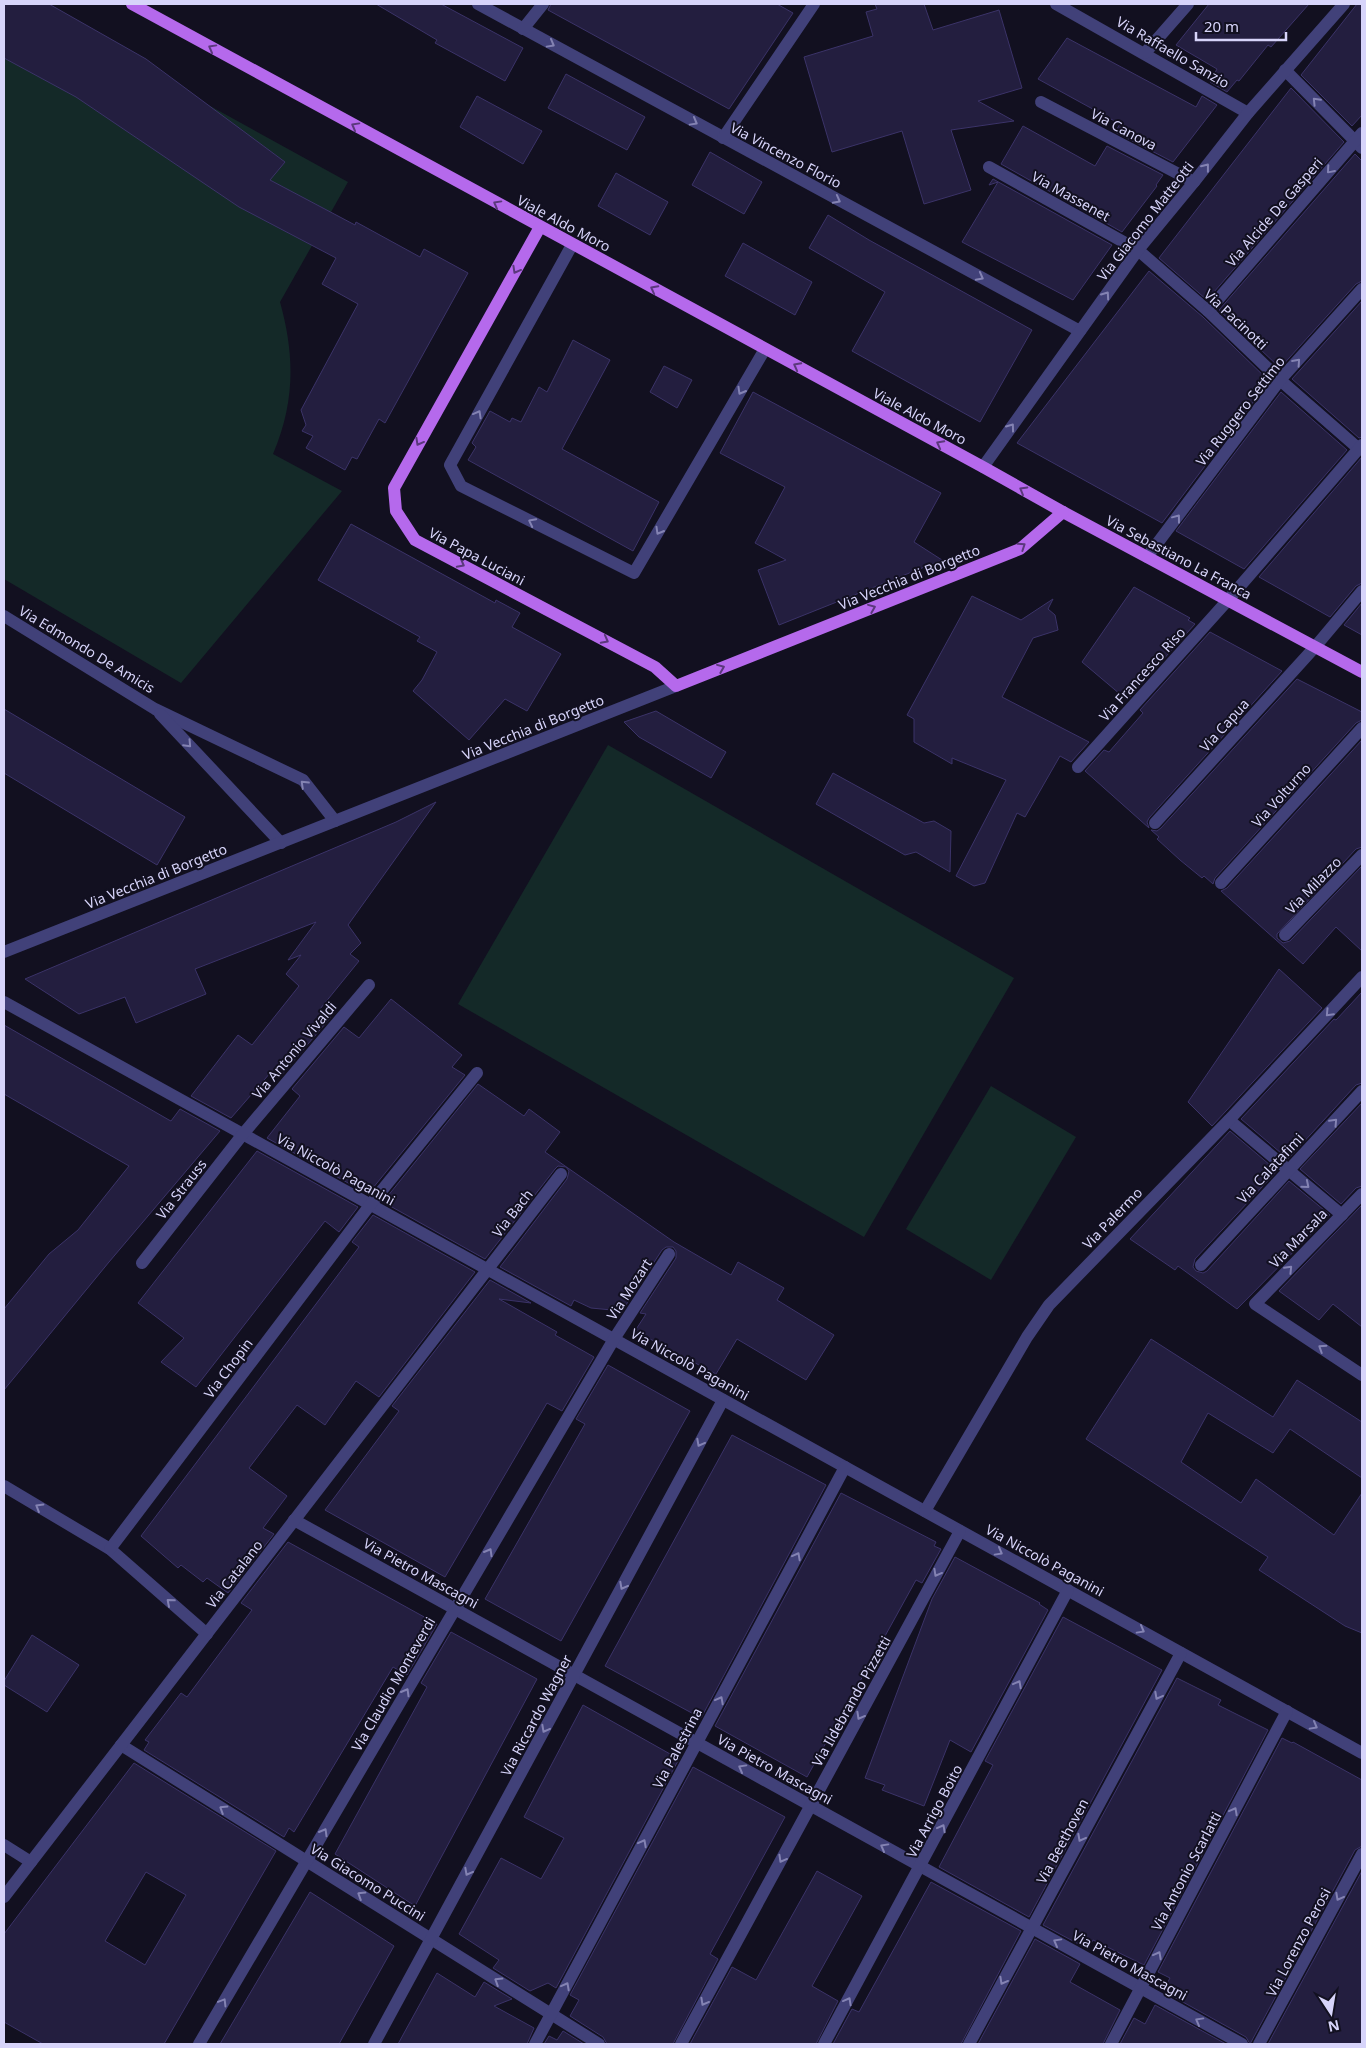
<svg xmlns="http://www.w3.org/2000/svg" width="1366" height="2048" viewBox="0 0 1366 2048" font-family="'Noto Sans',sans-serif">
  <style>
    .green { fill: #142928 }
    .building { fill: #231e3f; stroke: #3b3368; fill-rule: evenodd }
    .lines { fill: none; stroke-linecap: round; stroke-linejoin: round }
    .minor { stroke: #414179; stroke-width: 12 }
    .major { stroke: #b569ec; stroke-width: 12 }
    .oneway { stroke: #8483b3 }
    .oneway2 { stroke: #5b387c }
    .labels { text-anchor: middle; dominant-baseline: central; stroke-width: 4; stroke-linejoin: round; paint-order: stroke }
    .street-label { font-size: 14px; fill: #d7d4fa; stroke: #121020 }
  </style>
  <rect width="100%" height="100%" fill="#121020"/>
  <g class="green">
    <path d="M 4,4 L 25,4 L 348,182 L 280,302 C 295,356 295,402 273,454 L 342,491 L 181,683 L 4,579 Z"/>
    <polygon points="608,745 1014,978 864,1237 458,1004"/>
    <polygon points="991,1086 1076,1137 991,1280 906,1229"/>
  </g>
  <g class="building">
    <polygon points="4,4 49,4 146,59 285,162 270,180 355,225 356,222 420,257 424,249 468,273 385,423 379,419 357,459 352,457 345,470 306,448 313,436 302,431 306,425 301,410 358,304 322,284 336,258 239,207 76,97 4,58"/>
    <polygon points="376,4 441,4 523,48 505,81 435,43 437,40"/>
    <polygon points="551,4 777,4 793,13 729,109 548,10"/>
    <polygon points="875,4 924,4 933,30 999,10 1022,88 978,101 1014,121 951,130 971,190 924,204 902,131 832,152 804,57 873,36 866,12 877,9"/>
    <polygon points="1209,4 1309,4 1271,47 1268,45 1239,81 1237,80 1227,92 1210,82 1217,69 1176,45"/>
    <polygon points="1357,4 1362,4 1362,115 1352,126 1301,75"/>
    <polygon points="1067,38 1196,107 1202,96 1217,105 1173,162 1115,132 1120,124 1038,79"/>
    <polygon points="566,74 645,117 627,150 548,108"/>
    <polygon points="1291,88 1344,142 1207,300 1159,258"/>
    <polygon points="477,96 542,131 523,164 460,127"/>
    <polygon points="1023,126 1095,166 1107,146 1163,175 1156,185 1157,186 1122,232 1001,164"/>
    <polygon points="710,152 762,182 744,214 692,185"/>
    <polygon points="1355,154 1362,161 1362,281 1356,284 1280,368 1219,310"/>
    <polygon points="616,173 668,202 650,235 598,206"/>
    <polygon points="993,179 1112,245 1073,300 962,242 998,182 989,185"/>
    <polygon points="828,215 869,240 1032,330 980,422 852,351 885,292 809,248"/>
    <polygon points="743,243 812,282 795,315 725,276"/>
    <polygon points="1149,271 1203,317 1269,381 1162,523 1017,443"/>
    <polygon points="1362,301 1362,437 1359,438 1292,379"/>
    <polygon points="573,340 610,360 562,449 659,502 633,551 468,460 476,447 472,443 490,411 510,422 512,418 521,422 539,387 547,392"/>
    <polygon points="664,366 692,380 677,408 650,392"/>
    <polygon points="753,392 941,493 914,542 942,560 779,625 758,570 786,560 755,543 785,487 720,453"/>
    <polygon points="1281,392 1347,450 1244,569 1176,531"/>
    <polygon points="1362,457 1362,583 1356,586 1330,617 1259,577"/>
    <polygon points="351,524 495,603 496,600 520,613 512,627 561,654 527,711 505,699 469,740 413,691 422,680 437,652 417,641 420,637 318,580"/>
    <polygon points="1134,587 1190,618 1188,620 1195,624 1127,700 1082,662"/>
    <polygon points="972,596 1021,620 1053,599 1048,609 1055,615 1058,630 1033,638 1002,697 1089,742 1071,762 1060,756 1025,817 1017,813 985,883 974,886 956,876 1006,780 952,758 952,764 914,742 914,719 907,715"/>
    <polygon points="1362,603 1362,635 1344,625"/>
    <polygon points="1210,632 1282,671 1149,818 1147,822 1149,828 1085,771 1104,750 1109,752 1143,713 1140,710"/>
    <polygon points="1297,679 1362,712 1362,720 1356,723 1215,878 1213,884 1204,876 1202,878 1180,860 1157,839 1159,837 1151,830 1157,831 1161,828"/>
    <polygon points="4,709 185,817 157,865 4,773"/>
    <polygon points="656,711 726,752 711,778 639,737 624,722"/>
    <polygon points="1362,740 1362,847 1356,849 1277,934 1277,938 1283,943 1290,941 1362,866 1362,951 1336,927 1303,964 1221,891 1227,888"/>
    <polygon points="833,773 924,823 934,821 951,831 950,872 916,852 905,855 816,804"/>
    <polygon points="436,802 348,925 361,943 350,954 359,961 320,1009 331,1017 279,1078 271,1072 231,1118 191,1096 238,1035 252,1045 299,986 286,974 301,955 288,960 316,922 195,969 206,994 136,1023 125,997 79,1014 25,979 396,822"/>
    <polygon points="1279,969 1322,1008 1212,1126 1188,1102"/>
    <polygon points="1362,992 1362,1083 1356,1085 1288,1159 1241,1119 1334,1019 1336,1020"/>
    <polygon points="391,999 462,1055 452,1067 465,1075 368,1194 267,1138 300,1096 292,1089 344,1027 359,1038"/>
    <polygon points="4,1025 169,1120 171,1121 180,1109 220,1131 109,1262 4,1390 4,1309 49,1254 78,1230 129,1166 4,1094"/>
    <polygon points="478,1084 524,1116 529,1109 560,1132 545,1152 674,1242 731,1275 738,1262 784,1288 777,1300 834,1335 806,1380 737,1339 716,1374 635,1331 646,1314 640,1313 676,1258 676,1251 673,1247 666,1247 662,1250 622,1311 591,1308 574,1300 571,1306 500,1267 567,1179 569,1171 566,1167 558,1166 555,1169 485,1259 383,1202"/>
    <polygon points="1362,1103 1362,1186 1356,1188 1341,1204 1300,1169"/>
    <polygon points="1230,1131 1277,1171 1195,1259 1193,1267 1196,1271 1203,1273 1207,1271 1289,1181 1330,1215 1237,1309 1178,1266 1175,1270 1130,1239"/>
    <polygon points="257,1151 358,1207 339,1232 325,1221 196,1387 161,1362 184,1338 138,1303"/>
    <polygon points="1362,1205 1362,1327 1333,1304 1319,1320 1279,1291"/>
    <polygon points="373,1215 475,1272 379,1397 356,1381 325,1425 297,1405 249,1468 287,1496 263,1528 274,1534 228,1593 207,1578 203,1582 181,1565 178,1568 141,1536 359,1247 352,1242"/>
    <polygon points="490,1280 531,1303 499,1299 557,1332 555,1335 594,1357 562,1411 547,1403 445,1577 325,1510 399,1411 392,1406"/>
    <polygon points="1151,1339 1273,1417 1297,1380 1362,1422 1362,1478 1290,1429 1273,1453 1208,1413 1181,1462 1241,1503 1256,1479 1334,1535 1362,1493 1362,1633 1345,1626 1259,1570 1268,1557 1086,1439"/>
    <polygon points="608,1365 690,1411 561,1641 485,1599 585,1424 576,1419"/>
    <polygon points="732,1435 826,1485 701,1718 605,1666"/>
    <polygon points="841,1493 936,1542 934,1546 941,1549 922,1583 916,1580 807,1777 715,1726"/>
    <polygon points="288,1542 437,1624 407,1675 393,1667 294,1832 289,1828 284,1837 144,1750 149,1742 145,1740 181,1693 187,1697 252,1610 241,1603"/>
    <polygon points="955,1557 1040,1603 1039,1604 1048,1610 971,1752 950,1740 924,1806 882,1790 885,1785 865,1778 932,1599"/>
    <polygon points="1063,1617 1162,1670 1029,1917 939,1867 993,1765 985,1761"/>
    <polygon points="451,1632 537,1679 415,1906 335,1854 427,1687 421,1683"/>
    <polygon points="32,1635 79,1665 47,1712 4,1685 4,1681"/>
    <polygon points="1177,1678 1221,1700 1218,1705 1268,1730 1144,1965 1093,1940 1088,1949 1043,1925"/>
    <polygon points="583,1705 679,1759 556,1988 548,1983 530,1991 493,1968 499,1960 459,1934 501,1858 541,1879 564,1838 524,1817"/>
    <polygon points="1282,1738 1292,1743 1293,1742 1362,1780 1362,1846 1355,1850 1250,2044 1246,2037 1163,1991 1170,1978 1158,1972"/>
    <path d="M 134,1763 L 276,1851 L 164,2044 L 43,2044 L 4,2022 L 4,1934 ZM 146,1872 L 186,1895 L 145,1965 L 105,1941 Z"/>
    <polygon points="693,1767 785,1817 710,1954 718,1959 673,2044 607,2044 603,2037 570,2016 579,2000 570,1995"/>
    <polygon points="817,1871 862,1896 812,1986 838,2001 816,2044 690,2044 732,1967 756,1980"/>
    <polygon points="1362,1871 1362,2044 1268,2044"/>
    <polygon points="931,1882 1021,1931 961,2044 833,2044 852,2009 859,2012"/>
    <polygon points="310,1892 394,1946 339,2044 220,2044"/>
    <polygon points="1035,1939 1080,1964 1070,1982 1120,2010 1103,2044 978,2044"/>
    <polygon points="437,1973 475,1997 484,1982 512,1999 494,2006 534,2028 527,2044 398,2044"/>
    <polygon points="1155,2005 1226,2044 1120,2044 1134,2018 1145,2024"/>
    <polygon points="563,2031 584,2044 544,2044 549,2036 557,2040"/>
  </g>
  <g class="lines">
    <g class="minor">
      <polyline points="478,4 1080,331"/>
      <polyline points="1056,4 1248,113"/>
      <polyline points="523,29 543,4"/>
      <polyline points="1145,53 1188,4"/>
      <polyline points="1285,70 1362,148"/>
      <polyline points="1041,102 1194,182"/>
      <polyline points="723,138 814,4"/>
      <polyline points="989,167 1138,250 1208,311 1280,380 1359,449"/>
      <polyline points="572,245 450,465 461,486 634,573 765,349"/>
      <polyline points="1208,311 1362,133"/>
      <polyline points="983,467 1138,250 1194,182 1248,113 1344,4"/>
      <polyline points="1147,557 1280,380 1362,289"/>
      <polyline points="4,616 155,709 303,780 335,821"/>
      <polyline points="160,714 281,843"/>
      <polyline points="1078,767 1228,600 1362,445"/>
      <polyline points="1155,823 1315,647 1362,591"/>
      <polyline points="1221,883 1362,728"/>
      <polyline points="1285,935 1362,855"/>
      <polyline points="4,952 676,686"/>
      <polyline points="4,1002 1362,1753"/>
      <polyline points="1229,1120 1342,1215"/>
      <polyline points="1362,1194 1255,1304 1362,1375"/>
      <polyline points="142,1263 243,1134 369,985"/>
      <polyline points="1201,1265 1362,1091"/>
      <polyline points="4,1486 110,1549 207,1634"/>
      <polyline points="925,1511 1027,1337 1049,1305 1229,1120 1362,977"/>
      <polyline points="294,1520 1242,2044"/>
      <polyline points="110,1549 370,1205 477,1073"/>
      <polyline points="121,1745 599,2044"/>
      <polyline points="4,1845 31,1862"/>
      <polyline points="4,1897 561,1174"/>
      <polyline points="199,2044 614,1339 669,1254"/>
      <polyline points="374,2044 723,1400"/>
      <polyline points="535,2044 845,1467"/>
      <polyline points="681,2044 960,1531"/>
      <polyline points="824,2044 1068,1590"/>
      <polyline points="969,2044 1181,1653"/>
      <polyline points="1111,2044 1287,1711"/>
      <polyline points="1259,2044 1362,1854"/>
    </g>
    <g class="major">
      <polyline points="132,4 983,467 1063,512 1362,672"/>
      <polyline points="540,227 394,488 396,511 415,540 655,667 676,686 1020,549 1063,512"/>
    </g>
  </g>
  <defs><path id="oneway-chevron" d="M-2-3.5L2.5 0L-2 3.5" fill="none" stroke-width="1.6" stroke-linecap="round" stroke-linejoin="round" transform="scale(1.25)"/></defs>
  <g class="oneway">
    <use href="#oneway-chevron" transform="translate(551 44) rotate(29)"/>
    <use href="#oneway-chevron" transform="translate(1316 101) rotate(-134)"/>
    <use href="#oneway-chevron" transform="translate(694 122) rotate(29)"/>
    <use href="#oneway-chevron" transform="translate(1206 167) rotate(-52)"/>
    <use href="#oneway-chevron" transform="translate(1330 170) rotate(131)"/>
    <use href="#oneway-chevron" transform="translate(837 200) rotate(28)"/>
    <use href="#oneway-chevron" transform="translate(980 277) rotate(28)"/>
    <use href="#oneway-chevron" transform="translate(1106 295) rotate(-55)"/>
    <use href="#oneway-chevron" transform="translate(1297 362) rotate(-48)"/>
    <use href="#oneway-chevron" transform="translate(741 391) rotate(120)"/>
    <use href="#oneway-chevron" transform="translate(478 414) rotate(-61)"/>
    <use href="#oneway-chevron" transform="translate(1011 427) rotate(-54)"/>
    <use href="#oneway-chevron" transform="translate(1177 518) rotate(-53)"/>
    <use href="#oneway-chevron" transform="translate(532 522) rotate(-153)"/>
    <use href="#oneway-chevron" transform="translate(659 531) rotate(120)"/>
    <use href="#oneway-chevron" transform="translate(188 744) rotate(47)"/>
    <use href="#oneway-chevron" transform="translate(304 784) rotate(-136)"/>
    <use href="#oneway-chevron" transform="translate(1329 1013) rotate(133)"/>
    <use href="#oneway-chevron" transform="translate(1334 1122) rotate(-47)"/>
    <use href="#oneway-chevron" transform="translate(1306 1185) rotate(40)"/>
    <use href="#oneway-chevron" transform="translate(1289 1269) rotate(-46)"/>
    <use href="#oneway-chevron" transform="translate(1322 1348) rotate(-147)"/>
    <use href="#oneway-chevron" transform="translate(700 1443) rotate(118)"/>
    <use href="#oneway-chevron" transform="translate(39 1507) rotate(-149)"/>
    <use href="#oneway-chevron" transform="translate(489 1552) rotate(-60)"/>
    <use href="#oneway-chevron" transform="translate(999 1552) rotate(29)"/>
    <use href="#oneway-chevron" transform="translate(797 1556) rotate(-62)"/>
    <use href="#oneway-chevron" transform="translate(937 1573) rotate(119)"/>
    <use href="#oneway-chevron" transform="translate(623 1586) rotate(118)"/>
    <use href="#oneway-chevron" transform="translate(170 1602) rotate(-139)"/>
    <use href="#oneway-chevron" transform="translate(1141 1630) rotate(29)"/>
    <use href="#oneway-chevron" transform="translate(1018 1684) rotate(-62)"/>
    <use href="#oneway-chevron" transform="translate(406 1692) rotate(-60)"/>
    <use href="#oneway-chevron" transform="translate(1158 1696) rotate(118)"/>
    <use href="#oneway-chevron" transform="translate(720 1700) rotate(-62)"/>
    <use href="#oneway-chevron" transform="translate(860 1716) rotate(119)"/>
    <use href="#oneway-chevron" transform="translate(1314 1726) rotate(29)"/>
    <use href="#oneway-chevron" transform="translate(545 1729) rotate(118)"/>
    <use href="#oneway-chevron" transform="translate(742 1768) rotate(-151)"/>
    <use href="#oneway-chevron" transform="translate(223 1809) rotate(-148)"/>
    <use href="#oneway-chevron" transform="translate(1234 1811) rotate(-62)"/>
    <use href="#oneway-chevron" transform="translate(942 1828) rotate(-62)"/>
    <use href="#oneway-chevron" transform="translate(324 1832) rotate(-60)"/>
    <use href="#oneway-chevron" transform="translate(1081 1838) rotate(118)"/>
    <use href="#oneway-chevron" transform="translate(643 1843) rotate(-62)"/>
    <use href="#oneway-chevron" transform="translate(884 1847) rotate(-151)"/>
    <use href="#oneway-chevron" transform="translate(782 1859) rotate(119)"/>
    <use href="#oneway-chevron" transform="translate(468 1872) rotate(118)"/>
    <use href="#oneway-chevron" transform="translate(361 1895) rotate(-148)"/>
    <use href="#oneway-chevron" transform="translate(1339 1897) rotate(118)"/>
    <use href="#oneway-chevron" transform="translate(1057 1942) rotate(-151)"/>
    <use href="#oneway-chevron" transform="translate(1158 1955) rotate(-62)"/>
    <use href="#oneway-chevron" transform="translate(498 1981) rotate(-148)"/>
    <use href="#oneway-chevron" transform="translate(1003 1981) rotate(119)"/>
    <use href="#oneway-chevron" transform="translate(566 1986) rotate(-62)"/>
    <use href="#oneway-chevron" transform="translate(848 2001) rotate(-61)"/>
    <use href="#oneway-chevron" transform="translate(223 2002) rotate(-59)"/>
    <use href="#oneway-chevron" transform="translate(704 2002) rotate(119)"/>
    <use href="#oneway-chevron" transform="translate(1199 2021) rotate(-151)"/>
  </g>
  <g class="oneway2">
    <use href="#oneway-chevron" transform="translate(212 48) rotate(-151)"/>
    <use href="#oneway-chevron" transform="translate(355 126) rotate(-151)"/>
    <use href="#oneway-chevron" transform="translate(497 204) rotate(-151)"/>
    <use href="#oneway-chevron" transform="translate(516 270) rotate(119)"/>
    <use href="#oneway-chevron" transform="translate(654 289) rotate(-152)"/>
    <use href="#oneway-chevron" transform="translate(797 366) rotate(-152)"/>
    <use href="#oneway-chevron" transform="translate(419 442) rotate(119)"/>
    <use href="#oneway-chevron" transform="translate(940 444) rotate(-152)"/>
    <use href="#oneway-chevron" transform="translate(1023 490) rotate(-150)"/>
    <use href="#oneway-chevron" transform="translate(1022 546) rotate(-34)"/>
    <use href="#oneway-chevron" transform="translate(461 564) rotate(28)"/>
    <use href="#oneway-chevron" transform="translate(872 608) rotate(-22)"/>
    <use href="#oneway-chevron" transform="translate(605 640) rotate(28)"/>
    <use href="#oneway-chevron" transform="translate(721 668) rotate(-22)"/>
  </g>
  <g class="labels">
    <g class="street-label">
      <text transform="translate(1173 52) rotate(30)">Via Raffaello Sanzio</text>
      <text transform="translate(1124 129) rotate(28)">Via Canova</text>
      <text transform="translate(786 155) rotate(28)">Via Vincenzo Florio</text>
      <text transform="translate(1071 196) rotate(29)">Via Massenet</text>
      <text transform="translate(1274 212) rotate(-49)">Via Alcide De Gasperi</text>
      <text transform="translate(1145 221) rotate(-52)">Via Giacomo Matteotti</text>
      <text transform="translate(564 223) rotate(28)">Viale Aldo Moro</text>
      <text transform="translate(1236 319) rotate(43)">Via Pacinotti</text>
      <text transform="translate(1240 411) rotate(-52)">Via Ruggero Settimo</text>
      <text transform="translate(920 416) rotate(28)">Viale Aldo Moro</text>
      <text transform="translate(477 556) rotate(28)">Via Papa Luciani</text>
      <text transform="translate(1179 557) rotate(28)">Via Sebastiano La Franca</text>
      <text transform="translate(909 577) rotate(-22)">Via Vecchia di Borgetto</text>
      <text transform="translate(87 649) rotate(31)">Via Edmondo De Amicis</text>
      <text transform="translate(1142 674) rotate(-48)">Via Francesco Riso</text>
      <text transform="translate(1224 725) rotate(-48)">Via Capua</text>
      <text transform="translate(533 727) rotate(-22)">Via Vecchia di Borgetto</text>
      <text transform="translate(1281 795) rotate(-48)">Via Volturno</text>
      <text transform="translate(156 876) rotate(-22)">Via Vecchia di Borgetto</text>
      <text transform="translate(1313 885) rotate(-46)">Via Milazzo</text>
      <text transform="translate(294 1050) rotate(-50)">Via Antonio Vivaldi</text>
      <text transform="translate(1270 1168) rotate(-47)">Via Calatafimi</text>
      <text transform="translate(336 1169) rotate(29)">Via Niccolò Paganini</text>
      <text transform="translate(181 1189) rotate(-52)">Via Strauss</text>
      <text transform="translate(512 1213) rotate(-52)">Via Bach</text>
      <text transform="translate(1112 1218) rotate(-46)">Via Palermo</text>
      <text transform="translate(1298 1238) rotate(-46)">Via Marsala</text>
      <text transform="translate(629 1289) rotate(-57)">Via Mozart</text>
      <text transform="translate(690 1364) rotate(29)">Via Niccolò Paganini</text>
      <text transform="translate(228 1368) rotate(-53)">Via Chopin</text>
      <text transform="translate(1045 1560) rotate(29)">Via Niccolò Paganini</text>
      <text transform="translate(421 1573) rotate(29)">Via Pietro Mascagni</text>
      <text transform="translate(234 1574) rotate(-52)">Via Catalano</text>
      <text transform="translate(393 1684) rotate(-60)">Via Claudio Monteverdi</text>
      <text transform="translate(851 1701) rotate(-61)">Via Ildebrando Pizzetti</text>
      <text transform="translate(536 1715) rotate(-62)">Via Riccardo Wagner</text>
      <text transform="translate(677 1748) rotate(-62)">Via Palestrina</text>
      <text transform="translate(775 1769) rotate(29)">Via Pietro Mascagni</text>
      <text transform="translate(934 1811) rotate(-62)">Via Arrigo Boito</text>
      <text transform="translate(1062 1841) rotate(-62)">Via Beethoven</text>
      <text transform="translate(1186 1871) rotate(-62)">Via Antonio Scarlatti</text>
      <text transform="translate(368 1882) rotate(32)">Via Giacomo Puccini</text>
      <text transform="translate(1298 1942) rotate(-62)">Via Lorenzo Perosi</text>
      <text transform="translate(1130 1965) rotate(29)">Via Pietro Mascagni</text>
    </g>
  </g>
  <rect width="1366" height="2048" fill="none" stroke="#d7d4fa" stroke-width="10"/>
  <g transform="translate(1331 2013) rotate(168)" stroke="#121020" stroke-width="4" paint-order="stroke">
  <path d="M0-4L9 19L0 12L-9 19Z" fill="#d7d4fa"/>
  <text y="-8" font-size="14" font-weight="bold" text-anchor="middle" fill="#d7d4fa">N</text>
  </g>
  <path d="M1196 32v8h90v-8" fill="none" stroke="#d7d4fa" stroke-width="2.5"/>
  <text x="1204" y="32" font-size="15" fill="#d7d4fa" stroke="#121020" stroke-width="4" paint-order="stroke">20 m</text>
</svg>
